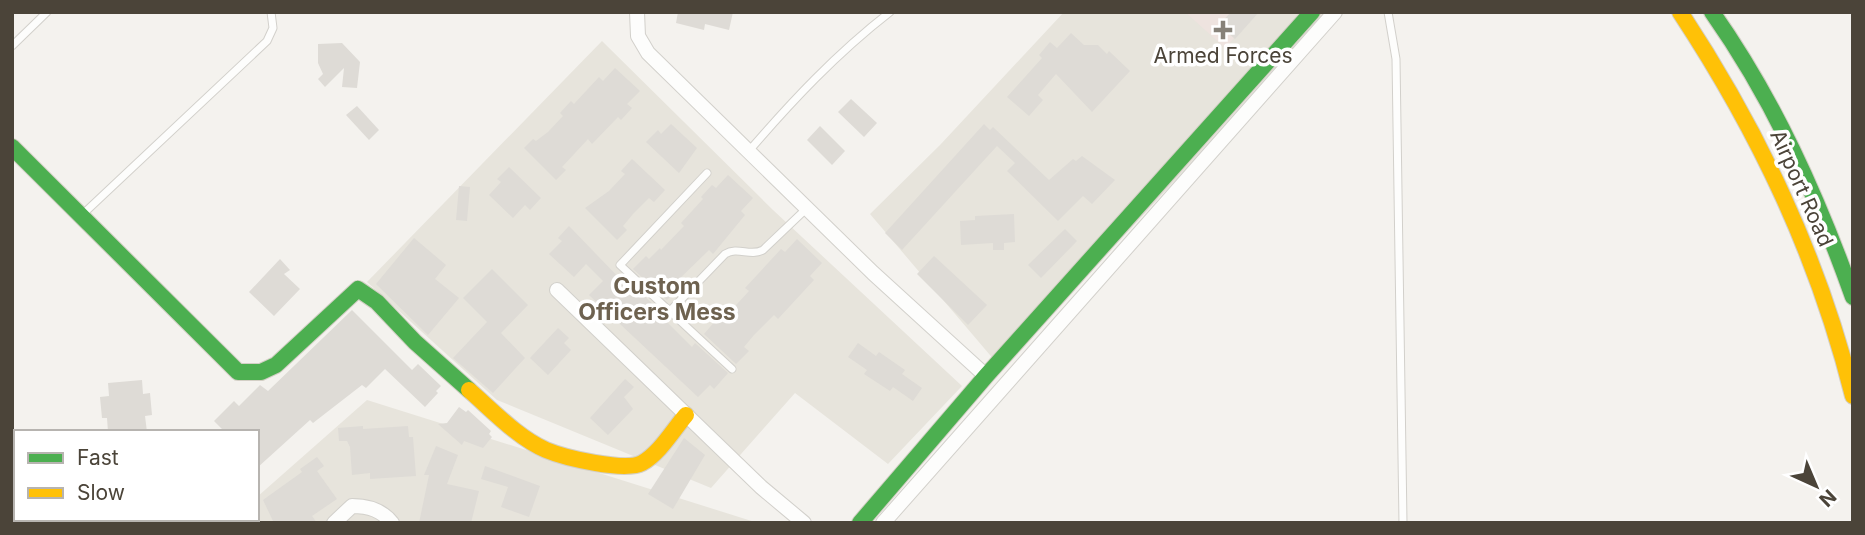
<svg xmlns="http://www.w3.org/2000/svg" width="1865" height="535" viewBox="0 0 1865 535" font-family="Inter,sans-serif">
  <style>
    .residential { fill: #e7e4dc }
    .medical { fill: #eee3df }
    .building { fill: #dedbd6 }
    .lines { fill: none; stroke-linecap: round; stroke-linejoin: round }
    .lane-casing { stroke: #d2d0cb; stroke-width: 9 }
    .street-casing { stroke: #d2d0cb; stroke-width: 16 }
    .fast-casing { stroke: #d3cfc5; stroke-width: 18 }
    .slow-casing { stroke: #d3cfc5; stroke-width: 18 }
    .lane { stroke: #fdfdfc; stroke-width: 7 }
    .street { stroke: #fdfdfc; stroke-width: 14 }
    .fast { stroke: #4caf50; stroke-width: 16 }
    .slow { stroke: #ffc107; stroke-width: 16 }
    .poi-dot { fill: #868178; stroke: #fff; stroke-width: 2.5 }
    .labels { text-anchor: middle; dominant-baseline: central; stroke-width: 7; stroke-linejoin: round; paint-order: stroke }
    .poi-label { font-size: 21px; fill: #4b4439; stroke: #fff }
    .street-label { font-size: 21px; fill: #4b4439; stroke: #fff }
    .neighbourhood-label { font-size: 23px; font-weight: bold; fill: #6e6250; stroke: #fff }
  </style>
  <rect width="100%" height="100%" fill="#f4f2ee"/>
  <g class="residential">
    <polygon points="1064,12 1332,12 1001,368 870,214 940,145"/>
    <polygon points="602,41 773,210 962,386 888,464 795,393 711,488 497,400 367,282"/>
    <polygon points="367,400 758,523 229,523 233,519 257,519 257,497"/>
  </g>
  <polygon class="medical" points="1185,12 1258,12 1225,48"/>
  <g class="building">
    <polygon points="678,12 733,12 729,30 705,24 704,30 676,23"/>
    <polygon points="1231,12 1259,12 1235,39 1219,25"/>
    <polygon points="1071,33 1084,45 1098,45 1107,54 1109,51 1130,71 1092,112 1056,74 1038,95 1043,100 1029,116 1007,97 1042,58 1039,55 1050,42 1057,48"/>
    <polygon points="342,43 360,62 357,88 342,87 344,68 325,87 318,79 323,74 318,63 318,44"/>
    <polygon points="615,68 640,91 627,104 632,108 621,120 618,117 592,144 588,139 562,167 566,170 556,180 524,148 533,139 536,141 548,132 563,116 560,113 571,101 574,104 599,77 603,81"/>
    <polygon points="851,99 877,123 864,137 838,112"/>
    <polygon points="357,106 379,130 369,140 346,115"/>
    <polygon points="671,124 697,148 679,173 646,142 658,130 661,134"/>
    <polygon points="984,124 990,130 993,127 1049,180 1073,159 1076,161 1082,156 1115,180 1092,204 1083,196 1058,221 1007,171 1015,163 997,146 902,250 885,233"/>
    <polygon points="820,126 845,151 832,165 807,140"/>
    <polygon points="632,159 665,190 654,202 649,198 633,214 623,226 627,230 617,240 585,208 609,191 625,174 621,171"/>
    <polygon points="509,167 541,198 530,210 525,205 513,218 489,195 501,182 497,179"/>
    <polygon points="728,175 753,198 741,211 745,215 713,254 709,250 674,284 678,288 667,300 633,269 646,256 649,259 660,248 661,250 684,226 681,223 703,199 701,197 712,185 716,188"/>
    <polygon points="459,186 470,187 467,221 456,220"/>
    <polygon points="1014,214 1015,242 1004,243 1004,250 993,250 993,243 961,245 960,221 975,220 975,216"/>
    <polygon points="569,226 622,281 625,278 658,309 656,311 692,347 695,343 728,373 714,389 710,385 698,397 589,295 603,281 586,264 574,277 549,254 562,241 558,238"/>
    <polygon points="1065,229 1077,241 1041,278 1028,265"/>
    <polygon points="414,238 446,265 435,279 459,298 428,335 376,284"/>
    <polygon points="797,239 822,263 810,276 814,280 778,319 774,315 754,335 744,347 749,351 736,364 704,334 716,320 719,323 737,304 749,291 745,288 781,249 785,252"/>
    <polygon points="934,256 987,305 968,325 917,274"/>
    <polygon points="280,259 290,270 284,274 300,289 274,316 249,292"/>
    <polygon points="492,269 528,305 501,333 525,358 493,393 453,358 487,322 463,298"/>
    <polygon points="352,310 412,370 418,364 441,386 436,391 438,393 425,407 385,369 366,388 362,385 313,423 310,420 257,468 257,432 225,432 214,421 234,401 239,406 260,385 268,391"/>
    <polygon points="558,328 569,338 564,343 571,350 548,375 530,358"/>
    <polygon points="858,343 876,356 879,352 905,370 902,374 922,388 913,401 893,387 890,391 864,374 867,370 848,357"/>
    <polygon points="625,379 634,387 624,397 633,409 608,435 590,418"/>
    <polygon points="142,380 143,394 150,393 152,415 145,416 147,432 108,432 107,418 102,418 100,397 109,396 108,383"/>
    <polygon points="459,407 466,412 468,410 491,431 489,434 492,437 483,448 464,441 462,445 438,424 447,423"/>
    <polygon points="363,426 363,429 408,426 409,437 413,437 416,476 370,479 370,473 352,475 350,447 347,441 339,441 338,428"/>
    <polygon points="684,438 705,455 673,509 648,494"/>
    <polygon points="436,446 458,455 447,484 479,491 471,523 419,523 429,475 424,475"/>
    <polygon points="317,457 324,466 317,471 337,499 312,516 317,523 274,523 263,500 302,472 300,469"/>
    <polygon points="485,466 540,486 529,517 501,507 508,487 481,479"/>
  </g>
  <g class="lines">
    <defs>
      <g id="lane">
        <polyline points="1388,12 1396,59 1403,523"/>
        <polyline points="12,46 47,12"/>
        <path d="M 748,152 C 792,101 836,54 890,12"/>
        <polyline points="707,173 620,265 732,369"/>
        <polyline points="83,214 267,41 273,28 271,12"/>
        <path d="M 669,312 L 725,254 C 738,246 750,257 763,250 L 806,209"/>
      </g>
      <g id="street">
        <polyline points="637,12 638,36 648,53 873,273 986,376"/>
        <polyline points="557,290 761,487 804,523"/>
        <path d="M 334,523 L 352,506 C 369,506 382,510 392,523"/>
        <polyline points="883,523 1335,12"/>
      </g>
      <g id="fast">
        <path d="M 1712,12 C 1774,100 1817,196 1853,297"/>
        <polyline points="12,147 238,372 261,372 276,365 358,289 377,302 415,342 469,390"/>
        <polyline points="860,523 986,376 1312,12"/>
      </g>
      <g id="slow">
        <path d="M 1680,12 C 1759,132 1818,256 1853,396"/>
        <path d="M 469,390 C 492,410 518,438 546,450 C 565,458 625,472 642,463 C 660,453 673,430 686,415"/>
      </g>
    </defs>
    <use href="#lane" class="lane-casing"/>
    <use href="#street" class="street-casing"/>
    <use href="#fast" class="fast-casing"/>
    <use href="#slow" class="slow-casing"/>
    <use href="#lane" class="lane"/>
    <use href="#street" class="street"/>
    <use href="#fast" class="fast"/>
    <use href="#slow" class="slow"/>
  </g>
  <path class="poi-dot" d="M1219.5 19.5h7v7h7v7h-7v7h-7v-7h-7v-7h7z"/>
  <g class="labels">
    <g class="poi-label">
      <text x="1223" y="55">Armed Forces</text>
    </g>
    <g class="street-label">
      <text transform="translate(1802 188) rotate(66)">Airport Road</text>
    </g>
    <g class="neighbourhood-label">
      <text x="657" y="286">Custom<tspan x="657" dy="26">Officers Mess</tspan></text>
    </g>
  </g>
  <rect width="1865" height="535" fill="none" stroke="#4b4439" stroke-width="28"/>
  <rect x="14" y="430" width="245" height="91" fill="#ffffff" stroke="#b7b4b0" stroke-width="2"/>
  <rect x="28" y="453" width="35" height="10" fill="#4caf50" stroke="#b7b4b0" stroke-width="2"/>
  <text x="77" y="465" font-size="21" fill="#4b4439">Fast</text>
  <rect x="28" y="488" width="35" height="10" fill="#ffc107" stroke="#b7b4b0" stroke-width="2"/>
  <text x="77" y="500" font-size="21" fill="#4b4439">Slow</text>
  <g transform="translate(1816 486) rotate(136)" stroke="#ffffff" stroke-width="5" paint-order="stroke">
  <path d="M0-5L12 26L0 18L-12 26Z" fill="#4b4439"/>
  <text y="-10" font-size="19" font-weight="bold" text-anchor="middle" fill="#4b4439">N</text>
  </g>
</svg>
